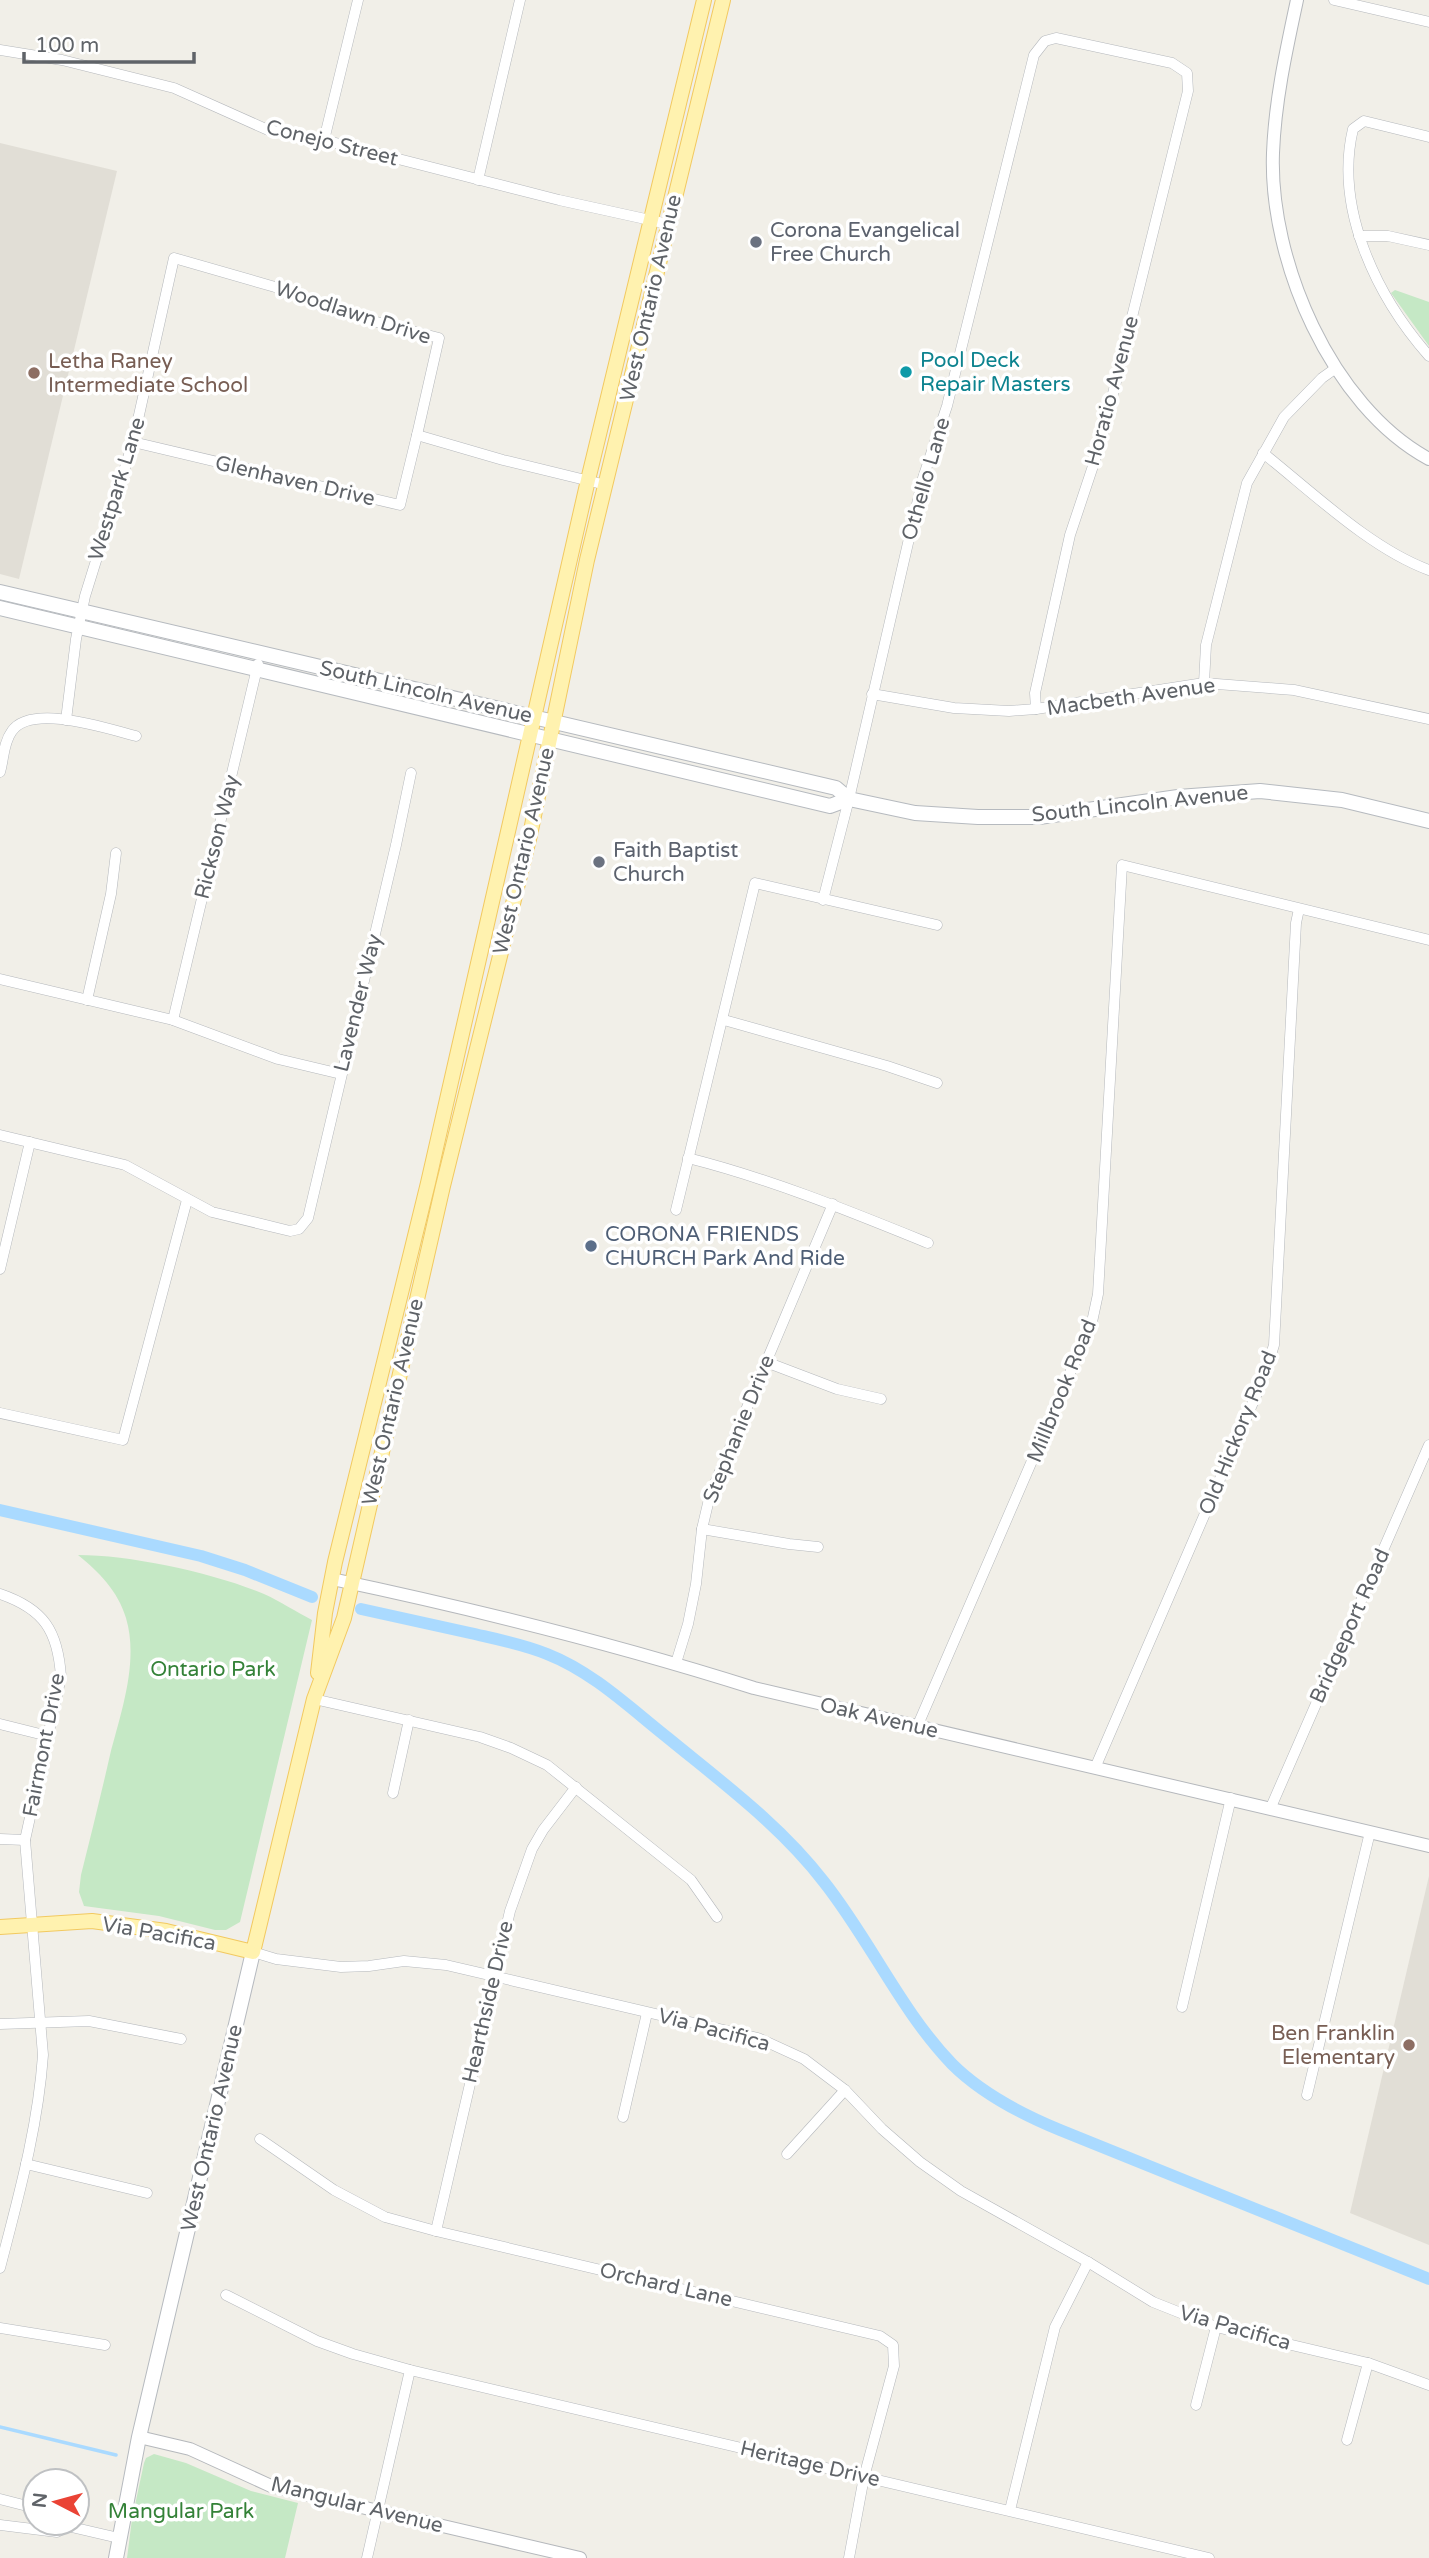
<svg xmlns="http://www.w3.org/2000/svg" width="1429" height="2558" viewBox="0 0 1429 2558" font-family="'Varela Round',sans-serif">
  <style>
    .education { fill: #e1ded6 }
    .green { fill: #c5e8c5 }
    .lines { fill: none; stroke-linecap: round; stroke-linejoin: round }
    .stream { stroke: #aadaff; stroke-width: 3.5 }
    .canal { stroke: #aadaff; stroke-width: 12 }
    .minor-casing { stroke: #b5b8bc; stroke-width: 11 }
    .tertiary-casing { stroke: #b5b8bc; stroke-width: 14 }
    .secondary-casing { stroke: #b6babf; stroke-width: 16 }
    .primary-casing { stroke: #f2c960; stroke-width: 16 }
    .minor { stroke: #fff; stroke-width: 10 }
    .tertiary { stroke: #fff; stroke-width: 12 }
    .secondary { stroke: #fff; stroke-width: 14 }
    .primary { stroke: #fff2af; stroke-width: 14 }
    .worship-dot { fill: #6b7280; stroke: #fff; stroke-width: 2.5 }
    .culture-dot { fill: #0f9aa8; stroke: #fff; stroke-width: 2.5 }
    .education-dot { fill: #8d6e63; stroke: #fff; stroke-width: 2.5 }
    .service-dot { fill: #5c6f8a; stroke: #fff; stroke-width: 2.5 }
    .labels { text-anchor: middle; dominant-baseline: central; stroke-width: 7; stroke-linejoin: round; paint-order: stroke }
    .street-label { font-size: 21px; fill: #5f6368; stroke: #fff }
    .worship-label { font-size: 21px; fill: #5b616d; stroke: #fff; text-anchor: start }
    .culture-label { font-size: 21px; fill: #0d838f; stroke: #fff; text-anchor: start }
    .education-label { font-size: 21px; fill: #785e54; stroke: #fff; text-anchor: start }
    .service-label { font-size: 21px; fill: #4e5e75; stroke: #fff; text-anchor: start }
    .park-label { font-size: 21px; fill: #348238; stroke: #fff }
  </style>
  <rect width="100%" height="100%" fill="#f1efe8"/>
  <g class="education">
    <polygon points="0,143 117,171 19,579 0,574"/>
    <polygon points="1429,1876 1429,2245 1350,2213"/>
  </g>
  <g class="green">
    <polygon points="1395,290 1429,302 1429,346 1391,293"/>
    <path d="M 78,1555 C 131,1555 214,1573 264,1594 C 280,1601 296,1612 312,1620 L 240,1922 L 226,1930 L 215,1930 L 159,1916 L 84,1906 L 79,1892 L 81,1875 C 91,1835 101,1795 110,1755 C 121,1712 139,1662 126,1618 C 118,1591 99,1572 78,1555 Z"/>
    <polygon points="154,2454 186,2463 251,2491 298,2503 285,2558 127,2558 132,2519 144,2463 146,2458"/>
  </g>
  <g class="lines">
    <polyline class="stream" points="0,2427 116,2455"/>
    <g class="canal">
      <polyline points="0,1510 201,1556 245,1570 312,1597"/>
      <path d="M 361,1609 C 398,1617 434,1625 470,1633 C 496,1639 523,1644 547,1654 C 593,1672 630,1708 668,1738 C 723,1783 781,1826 824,1882 C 870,1940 901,2011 952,2064 C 982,2094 1021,2114 1060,2130 L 1429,2279"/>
    </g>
    <defs>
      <g id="minor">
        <polyline points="1334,0 1429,22"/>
        <polyline points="0,50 62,60 174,88 268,130 324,140 559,200 668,224"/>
        <path d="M 1429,137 L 1364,121 L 1353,129 C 1334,209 1377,297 1429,356"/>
        <polyline points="324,140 358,0"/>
        <polyline points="478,180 520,0"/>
        <polyline points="1359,236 1388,236 1429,245"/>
        <polyline points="133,442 400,505 417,435 503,460 606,485"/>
        <path d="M 1263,453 C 1312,492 1371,549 1429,570"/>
        <polyline points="1204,683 1206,645 1247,483 1284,417 1322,378 1336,368"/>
        <polyline points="872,694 954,708 1009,711 1036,709 1204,683 1294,690 1429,719"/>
        <polyline points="66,720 76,639 85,596 133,442 174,258 275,287 334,311 439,338 417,435"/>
        <path d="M 0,772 C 4,759 3,743 12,731 C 32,703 108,729 136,736"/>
        <polyline points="823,900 849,799 923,478 947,406 1034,55 1045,41 1056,38 1172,63 1187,73 1188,91 1101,442 1070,535 1035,693 1036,709"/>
        <polyline points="0,979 173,1020 278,1059 341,1074"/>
        <polyline points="87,1000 111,894 116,853"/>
        <polyline points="173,1020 258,664"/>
        <polyline points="724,1020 887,1066 937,1083"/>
        <polyline points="0,1135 125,1165 212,1212 290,1231 299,1229 308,1218 396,845 411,773"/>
        <path d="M 688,1158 C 771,1179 849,1211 928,1243"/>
        <polyline points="676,1210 755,883 937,925"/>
        <polyline points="0,1269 30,1142"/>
        <polyline points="766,1362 837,1389 881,1399"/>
        <polyline points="0,1413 123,1440 187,1200"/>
        <polyline points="702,1529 789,1544 818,1547"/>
        <path d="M 0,1594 C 44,1609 58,1631 61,1677 L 25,1840 L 43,2055 C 38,2128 18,2198 0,2268"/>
        <polyline points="676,1663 688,1624 696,1584 702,1529 710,1495 833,1204"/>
        <polyline points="314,1699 480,1737 511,1748 547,1765 691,1880 717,1917"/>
        <polyline points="0,1724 48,1736"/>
        <polyline points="917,1727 1092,1322 1098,1294 1122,865 1429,940"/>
        <polyline points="1095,1768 1264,1377 1274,1345 1296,923 1299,909"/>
        <polyline points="393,1793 409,1720"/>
        <polyline points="1271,1807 1429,1445"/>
        <polyline points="0,1839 25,1840"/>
        <polyline points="253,1952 276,1959 341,1967 369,1966 404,1961 446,1965 758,2038 804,2059 845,2090 882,2129 920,2162 961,2191 1088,2262 1153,2302 1216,2327 1368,2363 1429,2385"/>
        <polyline points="1182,2007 1231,1798"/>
        <polyline points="0,2024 89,2021 181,2039"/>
        <polyline points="1307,2095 1370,1832"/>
        <polyline points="623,2117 647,2013"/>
        <polyline points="260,2139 334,2190 385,2217 436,2231 880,2336 893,2345 894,2366 864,2477 849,2558"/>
        <polyline points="787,2154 845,2090"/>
        <polyline points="26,2164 147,2193"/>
        <polyline points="436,2231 510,1911 532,1849 543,1830 576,1787"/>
        <polyline points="226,2295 317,2341 353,2354 410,2370 1209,2558"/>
        <polyline points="0,2328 105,2345"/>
        <polyline points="1196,2405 1216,2327"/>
        <polyline points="1347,2440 1368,2363"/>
        <polyline points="0,2499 35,2508"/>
        <polyline points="1010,2510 1055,2327 1088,2262"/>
        <polyline points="65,2523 67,2526 119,2538"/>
        <polyline points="0,2525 57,2532 67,2526"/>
        <polyline points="367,2558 410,2370"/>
      </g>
      <g id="tertiary">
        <path d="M 1297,0 C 1286,51 1275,101 1273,153 C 1269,260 1331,406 1429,459"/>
        <path d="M 332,1579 C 474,1609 615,1644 754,1688 L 1429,1846"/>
        <polyline points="139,2437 190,2449 271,2486 580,2558"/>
      </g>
      <g id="secondary">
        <polyline points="0,592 836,788 849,799 915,813 978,817 1039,817 1178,797 1260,791 1342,800 1429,821"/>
        <polyline points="0,608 830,806 849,799"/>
        <polyline points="116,2558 139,2437 253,1952"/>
      </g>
      <g id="primary">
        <polyline points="318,1673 325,1613 335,1562 428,1183 588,480 704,0"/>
        <polyline points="0,1927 92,1921 166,1931 253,1952 314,1699 344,1618 352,1583 443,1186 530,835 587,560 723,0"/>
      </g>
    </defs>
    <use href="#minor" class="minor-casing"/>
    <use href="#tertiary" class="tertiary-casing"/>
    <use href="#secondary" class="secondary-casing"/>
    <use href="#primary" class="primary-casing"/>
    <use href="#minor" class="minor"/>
    <use href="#tertiary" class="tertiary"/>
    <use href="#secondary" class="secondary"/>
    <use href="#primary" class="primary"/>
  </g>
  <g class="worship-dot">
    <circle cx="756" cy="242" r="7"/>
    <circle cx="599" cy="862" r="7"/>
  </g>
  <circle class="culture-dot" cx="906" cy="372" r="7"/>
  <g class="education-dot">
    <circle cx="34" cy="373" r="7"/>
    <circle cx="1409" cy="2045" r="7"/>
  </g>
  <circle class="service-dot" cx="591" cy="1246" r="7"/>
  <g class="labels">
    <g class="street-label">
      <text transform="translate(332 143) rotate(14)">Conejo Street</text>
      <text transform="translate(651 298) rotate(-77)">West Ontario Avenue</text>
      <text transform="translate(353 313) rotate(18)">Woodlawn Drive</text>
      <text transform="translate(1112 391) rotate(-75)">Horatio Avenue</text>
      <text transform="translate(926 479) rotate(-74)">Othello Lane</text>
      <text transform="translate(295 481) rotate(13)">Glenhaven Drive</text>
      <text transform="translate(117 489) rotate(-73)">Westpark Lane</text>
      <text transform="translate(426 692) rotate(13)">South Lincoln Avenue</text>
      <text transform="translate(1131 697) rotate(-8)">Macbeth Avenue</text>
      <text transform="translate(1140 804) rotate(-6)">South Lincoln Avenue</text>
      <text transform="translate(217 837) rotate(-76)">Rickson Way</text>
      <text transform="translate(524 851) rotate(-77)">West Ontario Avenue</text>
      <text transform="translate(358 1003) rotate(-76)">Lavender Way</text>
      <text transform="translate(1062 1391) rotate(-68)">Millbrook Road</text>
      <text transform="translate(393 1402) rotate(-77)">West Ontario Avenue</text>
      <text transform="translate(739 1429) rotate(-68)">Stephanie Drive</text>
      <text transform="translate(1238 1433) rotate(-68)">Old Hickory Road</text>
      <text transform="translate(1350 1626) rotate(-66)">Bridgeport Road</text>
      <text transform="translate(879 1718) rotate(13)">Oak Avenue</text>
      <text transform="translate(44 1745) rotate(-79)">Fairmont Drive</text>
      <text transform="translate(159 1934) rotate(10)">Via Pacifica</text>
      <text transform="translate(488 2002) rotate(-77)">Hearthside Drive</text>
      <text transform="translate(714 2030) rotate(15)">Via Pacifica</text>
      <text transform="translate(212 2128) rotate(-77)">West Ontario Avenue</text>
      <text transform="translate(666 2285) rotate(13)">Orchard Lane</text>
      <text transform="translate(1235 2328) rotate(16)">Via Pacifica</text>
      <text transform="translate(810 2464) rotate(13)">Heritage Drive</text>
      <text transform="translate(357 2505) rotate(14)">Mangular Avenue</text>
    </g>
    <g class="worship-label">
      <text x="770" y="230">Corona Evangelical<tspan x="770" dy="24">Free Church</tspan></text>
      <text x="613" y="850">Faith Baptist<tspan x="613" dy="24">Church</tspan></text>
    </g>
    <g class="culture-label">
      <text x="920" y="360">Pool Deck<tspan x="920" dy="24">Repair Masters</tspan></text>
    </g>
    <g class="education-label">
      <text x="48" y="361">Letha Raney<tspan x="48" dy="24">Intermediate School</tspan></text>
      <text x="1395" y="2033" text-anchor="end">Ben Franklin<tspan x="1395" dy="24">Elementary</tspan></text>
    </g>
    <g class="service-label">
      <text x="605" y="1234">CORONA FRIENDS<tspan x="605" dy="24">CHURCH Park And Ride</tspan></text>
    </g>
    <g class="park-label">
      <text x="213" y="1669">Ontario Park</text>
      <text x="181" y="2511">Mangular Park</text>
    </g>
  </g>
  <g transform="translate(56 2502) rotate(276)"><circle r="33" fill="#ffffff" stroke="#bfc1c3" stroke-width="2"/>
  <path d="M0-5L12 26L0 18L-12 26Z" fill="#ea4335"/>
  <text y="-10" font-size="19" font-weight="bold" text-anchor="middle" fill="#5f6368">N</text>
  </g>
  <path d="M24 52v10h170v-10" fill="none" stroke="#5f6368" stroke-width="3.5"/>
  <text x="35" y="52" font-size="21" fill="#5f6368" stroke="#ffffff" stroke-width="5" paint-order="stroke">100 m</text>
</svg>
